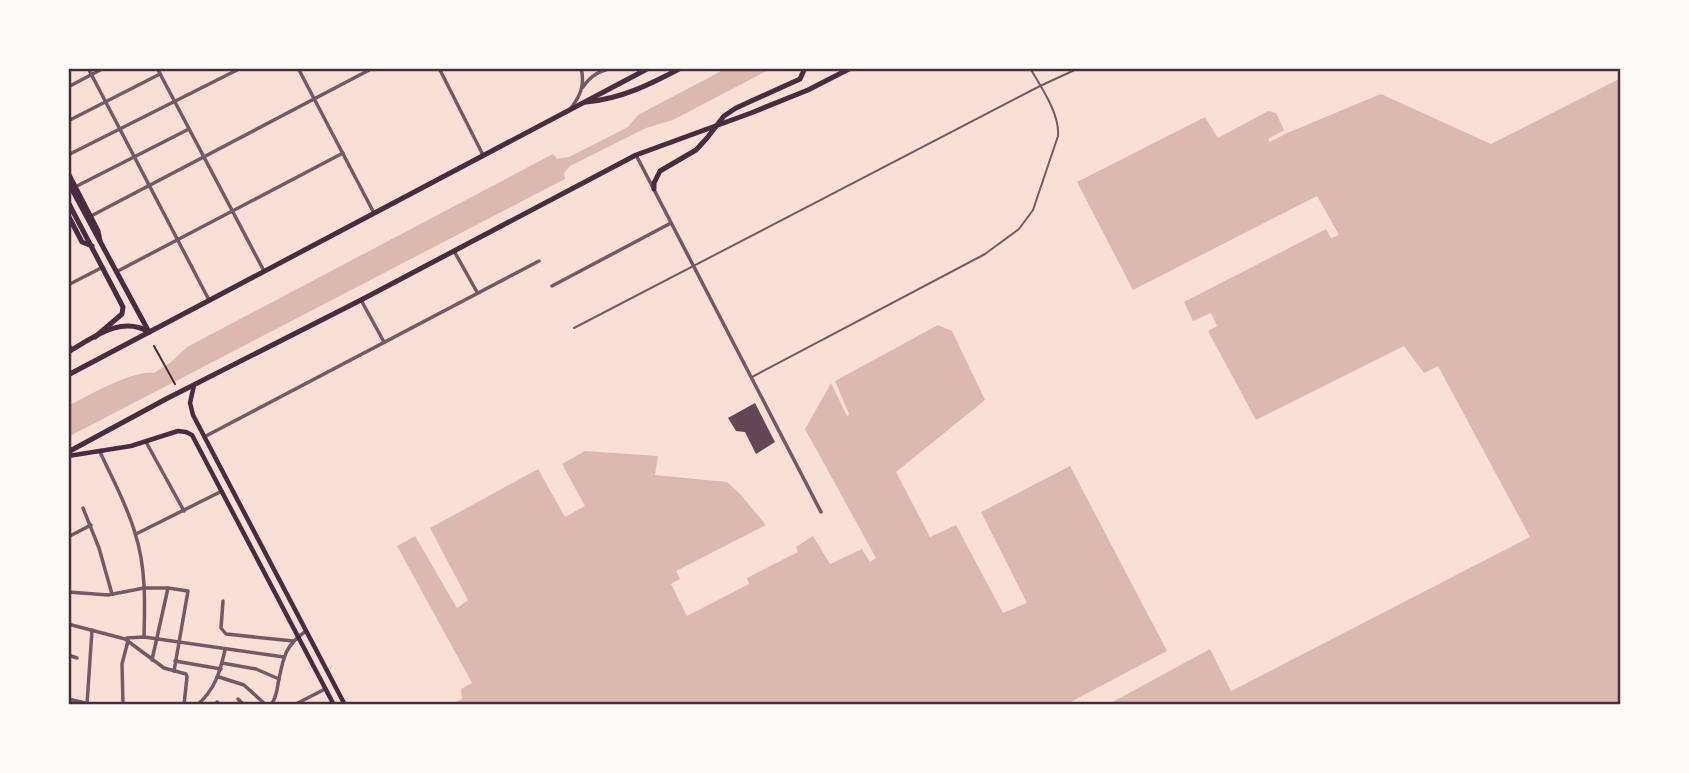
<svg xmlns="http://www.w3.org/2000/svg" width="1689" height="773" viewBox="0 0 1689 773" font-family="Georgia,serif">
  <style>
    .water { fill: #dcb8b0 }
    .building { fill: #644757 }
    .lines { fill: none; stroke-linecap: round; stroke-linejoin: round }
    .path { stroke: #4a2c40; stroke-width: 2 }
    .service { stroke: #755966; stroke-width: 2 }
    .minor { stroke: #755966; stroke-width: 3.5 }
    .tertiary { stroke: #755966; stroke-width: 3.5 }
    .secondary { stroke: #4a2c40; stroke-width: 4.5 }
    .primary { stroke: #4a2c40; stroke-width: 5 }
    .trunk { stroke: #4a2c40; stroke-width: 5 }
    .neatline { fill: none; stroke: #4a2c40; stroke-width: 2.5 }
  </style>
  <rect width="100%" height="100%" fill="#f7e1d7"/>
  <g class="water">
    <path d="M 727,68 L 772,68 L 673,120 L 646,128 L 570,166 L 564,173 L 565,179 L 68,437 L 68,406 C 88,396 132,370 154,373 L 171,362 L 187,347 L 553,154 L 557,159 L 569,157 L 628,127 L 638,115 Z"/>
    <polygon points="1621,78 1621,705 1107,705 1210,649 1231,691 1530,537 1438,366 1424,373 1404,346 1256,420 1208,331 1217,326 1211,313 1193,321 1184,302 1326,229 1331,238 1339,235 1317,196 1133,290 1077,182 1205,117 1218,138 1268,111 1276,113 1284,130 1268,139 1270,142 1287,133 1381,94 1491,144"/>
    <polygon points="938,325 952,331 985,400 896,472 930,537 956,525 1003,613 1027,603 981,512 1070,466 1167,651 1065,705 454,705 454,703 462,699 461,689 472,683 397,546 415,536 457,608 468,600 430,528 538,469 565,517 585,506 562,464 585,451 658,456 655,475 727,482 741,495 766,525 676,571 680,579 671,584 687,616 749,584 747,578 798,552 796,547 813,536 830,564 862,549 870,562 876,558 805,429 831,383 847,416 849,414 835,381"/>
  </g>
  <polygon class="building" points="755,403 775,442 756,454 745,432 736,431 728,418"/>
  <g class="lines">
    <polyline class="path" points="154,346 175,384"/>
    <g class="service">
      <polyline points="574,328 1040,86 1079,68"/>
      <path d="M 752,377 L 985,254 L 1019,229 L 1033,210 L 1058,136 C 1060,114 1041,87 1030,68"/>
    </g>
    <g class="minor">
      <polyline points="88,68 209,300"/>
      <polyline points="157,68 264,271"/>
      <polyline points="298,68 374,213"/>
      <polyline points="439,68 483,155"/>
      <polyline points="68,87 104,68"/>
      <polyline points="68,121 160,74"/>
      <polyline points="68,155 241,68"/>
      <polyline points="636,155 821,512"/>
      <polyline points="75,187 189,129"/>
      <polyline points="91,216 373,68"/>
      <polyline points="454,251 477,292"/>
      <polyline points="116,272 343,153"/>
      <polyline points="68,285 103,267"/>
      <polyline points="552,286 671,223"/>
      <polyline points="361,300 384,342"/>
      <polyline points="68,342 72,350"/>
      <polyline points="204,437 539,261"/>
      <polyline points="146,442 184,511"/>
      <path d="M 100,452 C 112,478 127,505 135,533 C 146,567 145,602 144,637"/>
      <polyline points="83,508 99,548 112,594"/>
      <polyline points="136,534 222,491"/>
      <polyline points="68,537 91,525"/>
      <polyline points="68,592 108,595 144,588 168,588 188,591 174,671"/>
      <polyline points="223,601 221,628 226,634 293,641"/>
      <polyline points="68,624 125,639 164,668 186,674 187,677 184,705"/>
      <polyline points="127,638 144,637 284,657"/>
      <polyline points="68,655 77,658"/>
      <polyline points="152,660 168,588"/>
      <polyline points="175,661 221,669"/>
      <polyline points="222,663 256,669 279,679"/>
      <polyline points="219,677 244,685 266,705"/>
      <polyline points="68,699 94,705"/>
      <polyline points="238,699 244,705"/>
      <polyline points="217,702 220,705"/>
      <polyline points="87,704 92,630"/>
      <polyline points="123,705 122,664 128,641"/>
      <path d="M 197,705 C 215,690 220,672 225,650"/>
      <path d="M 271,705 C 276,698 277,692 278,684 C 283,659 284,646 306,631"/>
      <polyline points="294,705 325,689"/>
    </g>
    <g class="tertiary">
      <polyline points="616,68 643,69"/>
      <polyline points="581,69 590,68"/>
      <path d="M 583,87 C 591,75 601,69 616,68"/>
      <path d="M 571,108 C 581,95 585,84 581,68"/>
    </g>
    <g class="secondary">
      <polyline points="194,385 190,403 193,415 345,705"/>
      <polyline points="68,456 131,446 178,431 186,432 192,435 334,705"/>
    </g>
    <g class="primary">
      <polyline points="68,173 98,231 100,241"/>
      <polyline points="68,215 82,242 92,246"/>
      <path d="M 68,352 C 93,338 121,315 149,332"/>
    </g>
    <g class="trunk">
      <path d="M 586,102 C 621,99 651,84 681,68"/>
      <polyline points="68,182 149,332"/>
      <polyline points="654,189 654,183 660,171 696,150 707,138 724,116 736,108 800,79 805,68"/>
      <polyline points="68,202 123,307 122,314 95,337"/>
      <polyline points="68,354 69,351"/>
      <polyline points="68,375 649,68"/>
      <polyline points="68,452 166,399 361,300 636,155 751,113 808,90 851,68"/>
    </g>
  </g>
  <rect width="1689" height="773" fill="none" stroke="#fffaf5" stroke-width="140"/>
  <rect x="70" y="70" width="1549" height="633" class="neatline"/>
</svg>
